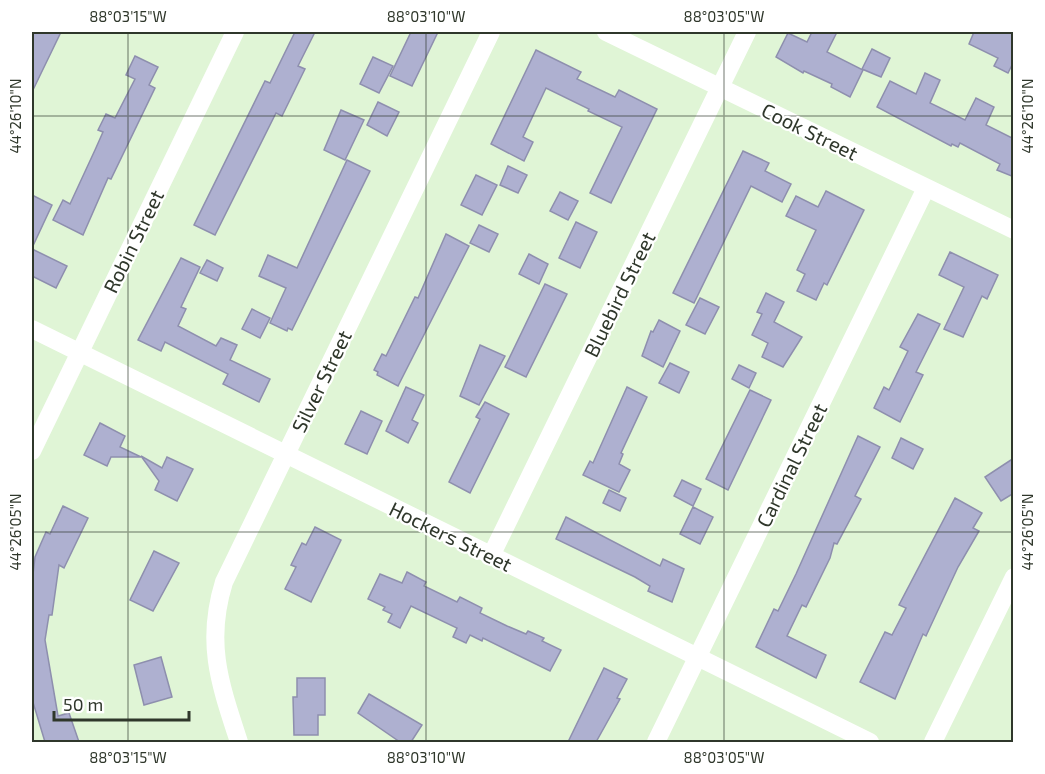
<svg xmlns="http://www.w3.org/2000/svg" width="1045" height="774" viewBox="0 0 1045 774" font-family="'Exo 2',sans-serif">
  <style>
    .building { fill: #aeb0d0; stroke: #8e8fae; stroke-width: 1.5 }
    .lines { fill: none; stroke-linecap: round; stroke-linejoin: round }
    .minor { stroke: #fff; stroke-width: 18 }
    .ticks { fill: none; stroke: #2f372b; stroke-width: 1.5; stroke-opacity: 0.45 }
    .labels { text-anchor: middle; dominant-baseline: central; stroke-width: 4.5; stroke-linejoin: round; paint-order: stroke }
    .street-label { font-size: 20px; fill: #2f372b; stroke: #fff }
    .neatline { fill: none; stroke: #2f372b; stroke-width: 2 }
    .ticks-label { font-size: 15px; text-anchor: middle; fill: #2f372b }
  </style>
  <rect width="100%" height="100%" fill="#e0f5d6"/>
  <g class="building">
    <polygon points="32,32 61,32 32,92"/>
    <polygon points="295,32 315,32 298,66 305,69 282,116 276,113 215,235 194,225 265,81 270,83"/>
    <polygon points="411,32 438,32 412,86 390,76"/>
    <polygon points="812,32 837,32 827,52 863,70 850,97 831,87 832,84 804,71 803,73 776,57 788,33 807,42"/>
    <polygon points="974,32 1014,32 1014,66 1012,65 1008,73 994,66 998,58 969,44"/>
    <polygon points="872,49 890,58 881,77 862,69"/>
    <polygon points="536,50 581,72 577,79 615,97 619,90 657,109 611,203 590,193 622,127 588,111 589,109 546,88 523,137 533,142 524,161 491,144"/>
    <polygon points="135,56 158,67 149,85 155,88 111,179 108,178 83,235 53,220 63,200 70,204 95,150 103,132 98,130 106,114 115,118 135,79 126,75"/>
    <polygon points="373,57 393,66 379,93 360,84"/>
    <polygon points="925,73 940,80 930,103 965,120 976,98 994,107 986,125 1012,138 1014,134 1014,177 997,170 1000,164 960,143 958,147 952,144 951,146 877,107 890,81 916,94"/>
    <polygon points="378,102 399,112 387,136 367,125"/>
    <polygon points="341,110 364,120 345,160 324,150"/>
    <polygon points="743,151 769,163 765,171 791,184 782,202 751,186 694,303 673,293"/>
    <polygon points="347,160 370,171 292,330 288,328 287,331 270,323 286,288 259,276 268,255 297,268"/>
    <polygon points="508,166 527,175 518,193 500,185"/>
    <polygon points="476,175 497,185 482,215 461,205"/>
    <polygon points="826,191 864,210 827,285 824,283 816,300 797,291 805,274 797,270 816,230 786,216 796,196 818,207"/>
    <polygon points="560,192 578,201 568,220 550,211"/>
    <polygon points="32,195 52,205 32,248"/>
    <polygon points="576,222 597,232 580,268 559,258"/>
    <polygon points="479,225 498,234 489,252 470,243"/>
    <polygon points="446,234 469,246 398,386 377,375 378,372 374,370 382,354 386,356 415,297 418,298"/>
    <polygon points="32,249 67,266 56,288 32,276"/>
    <polygon points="950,252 998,275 987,299 982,296 963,337 944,329 964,287 939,275"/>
    <polygon points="529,254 548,264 539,284 519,274"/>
    <polygon points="181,258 200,267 181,307 186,309 178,326 216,346 221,338 237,345 230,360 270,379 259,402 223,384 228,374 165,342 161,351 138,340"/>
    <polygon points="207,260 223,268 217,281 200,273"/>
    <polygon points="545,284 567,294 526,377 505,367"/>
    <polygon points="766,293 784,302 774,322 802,337 783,367 762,357 768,343 752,335 762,314 757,312"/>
    <polygon points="700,298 719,307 705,334 686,325"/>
    <polygon points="252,309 270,318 260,338 242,329"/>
    <polygon points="918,314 940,324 916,372 923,375 900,422 874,408 884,387 889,390 908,351 900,347"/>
    <polygon points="659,320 680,331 663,367 642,356 651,331 653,332"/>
    <polygon points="480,345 505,356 479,405 460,396"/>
    <polygon points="670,363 689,372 679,393 659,383"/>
    <polygon points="739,365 756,373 749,388 732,379"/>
    <polygon points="406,387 424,395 412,420 418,423 408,443 386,431"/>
    <polygon points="627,387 647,397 621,453 623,454 619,464 630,470 619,492 583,475 590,461 593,463"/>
    <polygon points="750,390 771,400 728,490 706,479"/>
    <polygon points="485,402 509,414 470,493 449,482 480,419 476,417"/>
    <polygon points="361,411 382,421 367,454 345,444"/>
    <polygon points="100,423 125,436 120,447 141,457 111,457 107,466 84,455"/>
    <polygon points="858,436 880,447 855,496 861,499 837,544 834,543 830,558 806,607 802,605 787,636 826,655 816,678 756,647 774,609 778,611 796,574"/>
    <polygon points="901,438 923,449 913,469 892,458"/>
    <polygon points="141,456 162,468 167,457 193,469 177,501 155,490 159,481"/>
    <polygon points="1014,458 1014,493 1001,501 985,477"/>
    <polygon points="682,480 701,489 693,506 674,496"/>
    <polygon points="609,490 626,498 620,511 603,503"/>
    <polygon points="955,498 982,513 973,528 979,531 958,567 926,636 923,634 895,699 860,682 885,632 892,635 906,608 899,605"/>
    <polygon points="63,506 88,518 64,568 59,565 52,615 49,615 45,640 58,716 69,713 79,742 45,742 32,699 32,583 35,557 46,532 50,534"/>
    <polygon points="693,507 713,517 700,544 680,534"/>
    <polygon points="566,517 660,566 663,559 684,569 672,602 648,591 650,586 635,577 556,539"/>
    <polygon points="315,527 341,540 311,602 285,589 296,567 291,565 302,543 306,545"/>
    <polygon points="154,551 179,563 153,611 130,600"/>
    <polygon points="407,572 426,582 424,586 457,602 460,597 482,608 480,613 507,626 526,634 528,631 544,638 542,641 561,650 550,671 483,638 482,641 470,635 466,643 453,637 457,628 411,606 400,628 388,622 392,614 383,610 385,607 368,599 380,574 402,583"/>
    <polygon points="161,657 172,697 144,705 134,665"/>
    <polygon points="604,668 627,679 617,698 620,699 596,742 568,742"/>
    <polygon points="297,678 325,678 325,715 318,715 318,735 294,735 293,697 297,697"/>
    <polygon points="369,694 422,725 411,742 400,742 358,713"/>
  </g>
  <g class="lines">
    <g class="minor">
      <polyline points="606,32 1014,230"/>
      <polyline points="32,329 870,742"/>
      <polyline points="32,451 235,32"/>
      <polyline points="491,556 747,32"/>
      <path d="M 239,742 C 220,684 205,643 224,582 L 491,32"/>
      <polyline points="656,742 926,188"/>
      <polyline points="933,742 1014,577"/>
    </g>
  </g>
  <path class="ticks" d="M 128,32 L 128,742M 426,32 L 426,742M 724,32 L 724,742M 32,116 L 1014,116M 32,532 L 1014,532"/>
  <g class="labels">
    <g class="street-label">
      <text transform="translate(810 131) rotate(26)">Cook Street</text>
      <text transform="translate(133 241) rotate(-64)">Robin Street</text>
      <text transform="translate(619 294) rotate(-64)">Bluebird Street</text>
      <text transform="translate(321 381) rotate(-64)">Silver Street</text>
      <text transform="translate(791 465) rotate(-64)">Cardinal Street</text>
      <text transform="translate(451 536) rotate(26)">Hockers Street</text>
    </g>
  </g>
  <rect width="1045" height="774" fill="none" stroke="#ffffff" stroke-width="66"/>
  <path d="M54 711v9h135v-9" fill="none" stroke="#2f372b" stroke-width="3"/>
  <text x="63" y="711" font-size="18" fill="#2f372b" stroke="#ffffff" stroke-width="4.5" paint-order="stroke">50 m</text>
  <rect x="33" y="33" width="979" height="708" class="neatline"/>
  <g class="ticks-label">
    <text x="128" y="22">88°03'15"W</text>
    <text x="426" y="22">88°03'10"W</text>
    <text x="724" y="22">88°03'05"W</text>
    <text transform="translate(16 116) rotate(-90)" y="5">44°26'10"N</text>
    <text transform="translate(1028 116) rotate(-90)" y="5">44°26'10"N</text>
    <text transform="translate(16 532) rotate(-90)" y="5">44°26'05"N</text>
    <text transform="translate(1028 532) rotate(-90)" y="5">44°26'05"N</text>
    <text x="128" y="763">88°03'15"W</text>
    <text x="426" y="763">88°03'10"W</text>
    <text x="724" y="763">88°03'05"W</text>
  </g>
</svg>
